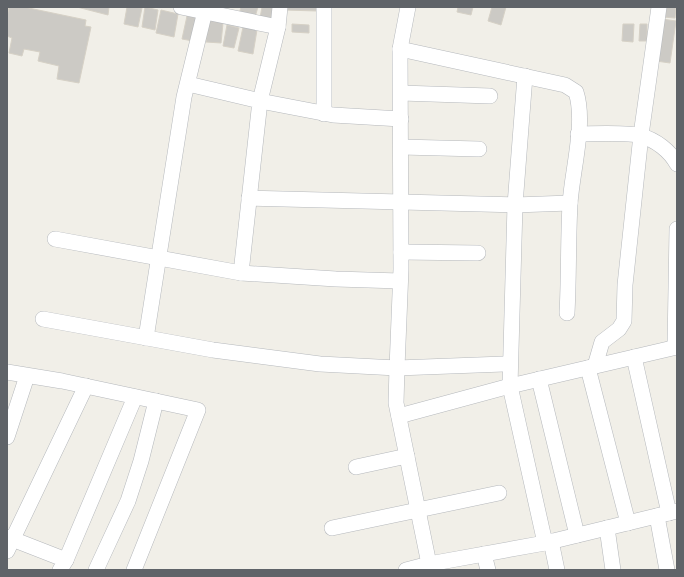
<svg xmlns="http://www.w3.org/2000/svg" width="684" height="577" viewBox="0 0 684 577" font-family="'Varela Round',sans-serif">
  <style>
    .building { fill: #cccac5; stroke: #d6d1c6 }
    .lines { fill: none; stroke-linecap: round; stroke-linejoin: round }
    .street-casing { stroke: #b5b8bc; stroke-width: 16 }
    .street { stroke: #fff; stroke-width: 15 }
  </style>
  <rect width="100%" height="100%" fill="#f1efe8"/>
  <g class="building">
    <polygon points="9,7 24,7 86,20 85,26 91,27 79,83 57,79 59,66 38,61 40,52 24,49 22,56 9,53 12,38 7,36 7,17"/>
    <polygon points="77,7 109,7 108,15"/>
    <polygon points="127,7 142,8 138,27 124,24"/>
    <polygon points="145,7 158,10 155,30 142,27"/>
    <polygon points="241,7 258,7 255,17 239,14"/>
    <polygon points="262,7 278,7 276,20 260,18"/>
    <polygon points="285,7 317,7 317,11 285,10"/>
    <polygon points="458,7 473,7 471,15 457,12"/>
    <polygon points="492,7 506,7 501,25 488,21"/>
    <polygon points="665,7 676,7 675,18 663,17"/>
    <polygon points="161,10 178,14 174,37 156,33"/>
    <polygon points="187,16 198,18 193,41 182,39"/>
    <polygon points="662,19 676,21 670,63 656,61"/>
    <polygon points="209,21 223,23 221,43 206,42"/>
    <polygon points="292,24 309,25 309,33 292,32"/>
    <polygon points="623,24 634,24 633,42 622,41"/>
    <polygon points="640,24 647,24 647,41 639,41"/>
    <polygon points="227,25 239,28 234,48 223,46"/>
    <polygon points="243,27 257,30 253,54 238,51"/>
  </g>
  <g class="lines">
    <defs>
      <g id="street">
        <polyline points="181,7 278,27"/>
        <polyline points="280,7 278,27 260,101 333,115 401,119"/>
        <polyline points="324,7 324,114"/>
        <path d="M 400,49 L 565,85 L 576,92 C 586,123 572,171 570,204 C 568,240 569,277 567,313"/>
        <polyline points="525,76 515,205 510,386 545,543"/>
        <polyline points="188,84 260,101 241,273"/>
        <polyline points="401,93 490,96"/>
        <path d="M 578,134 C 592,134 630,132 641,136 C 656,140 670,151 677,164"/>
        <polyline points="401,147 479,149"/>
        <polyline points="249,198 515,205 570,203"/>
        <polyline points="55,239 241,273 336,279 400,281"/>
        <polyline points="401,252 478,253"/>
        <polyline points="43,319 213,350 320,364 397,368 401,269 400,49 408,7"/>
        <polyline points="146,338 184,97 206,7"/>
        <polyline points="675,347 677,229"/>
        <polyline points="634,357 669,513"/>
        <polyline points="504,364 397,368 396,403 429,564 545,543 677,511"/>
        <polyline points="595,366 602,342 619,329 624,321 625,285 641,135 659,7"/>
        <polyline points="588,368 628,523"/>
        <polyline points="7,372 62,381 198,410 134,570"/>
        <polyline points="539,379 577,535"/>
        <polyline points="399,416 510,386 677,347"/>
        <polyline points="7,437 27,376"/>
        <polyline points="356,467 407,456"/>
        <polyline points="657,516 667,570"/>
        <polyline points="332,528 499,493"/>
        <polyline points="607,528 613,570"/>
        <polyline points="7,537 66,560 60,570"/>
        <polyline points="551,541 557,570"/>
        <polyline points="7,551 86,386"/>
        <polyline points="484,554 488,570"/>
        <polyline points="66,560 135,397"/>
        <polyline points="96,570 128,501 141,461 156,401"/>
        <polyline points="406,570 429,564 431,570"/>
      </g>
    </defs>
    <use href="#street" class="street-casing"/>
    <use href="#street" class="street"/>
  </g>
  <rect width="684" height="577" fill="none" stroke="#5f6368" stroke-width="16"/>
</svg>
